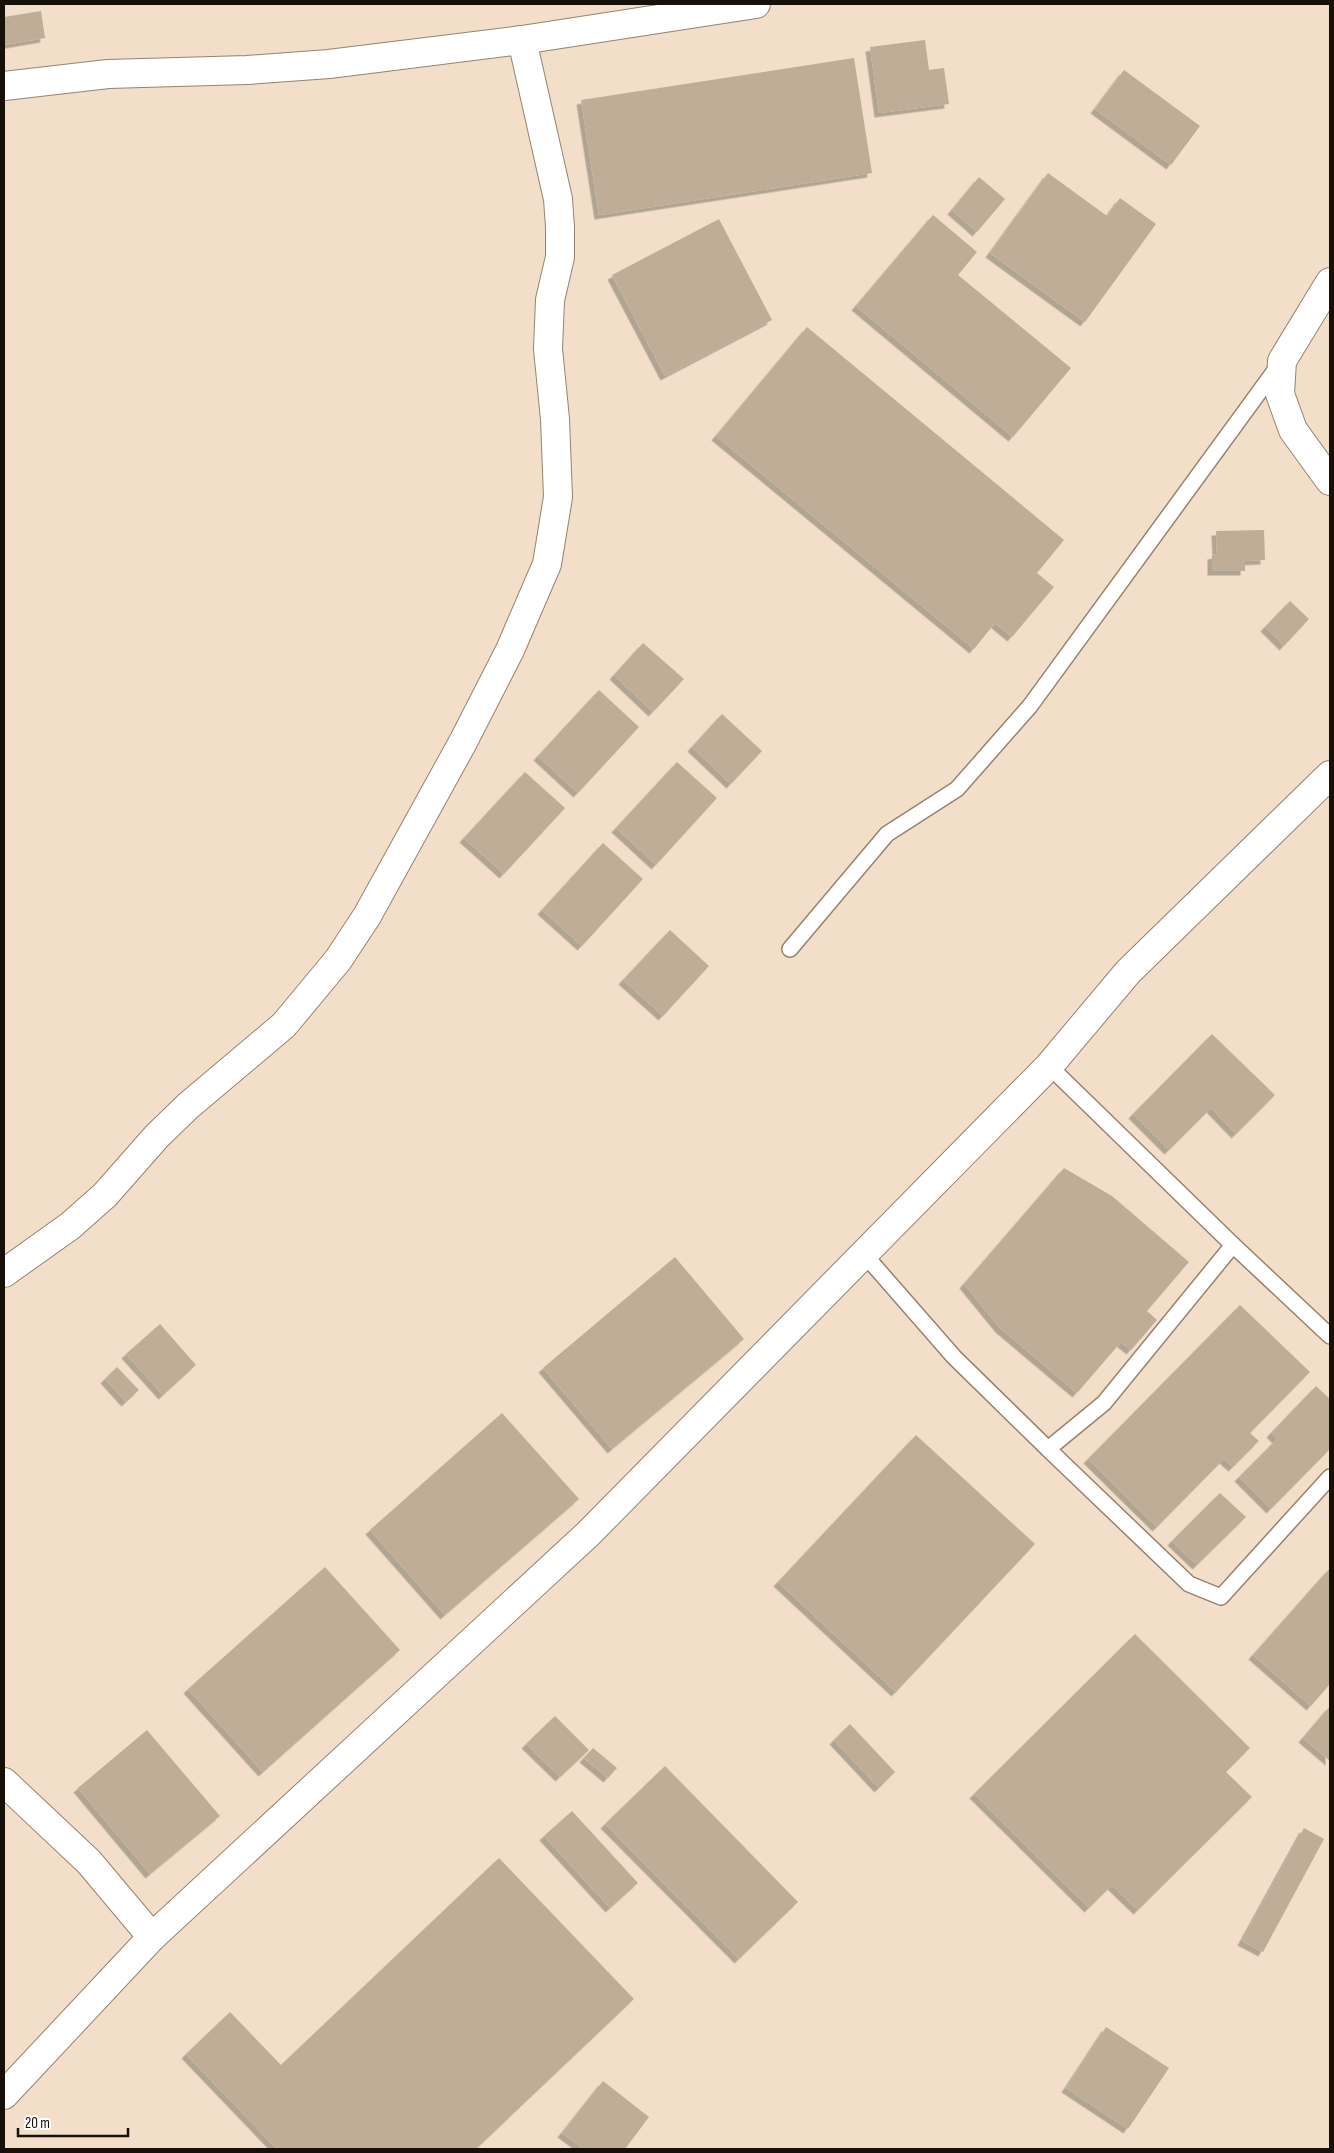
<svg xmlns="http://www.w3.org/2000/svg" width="1334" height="2153" viewBox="0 0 1334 2153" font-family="'Sofia Sans Condensed',sans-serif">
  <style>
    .building { fill: #c0ad97; filter: url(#shadow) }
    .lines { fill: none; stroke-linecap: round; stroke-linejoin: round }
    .service-casing { stroke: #96836e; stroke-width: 18 }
    .minor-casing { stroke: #96836e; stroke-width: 30 }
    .service { stroke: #fff; stroke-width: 15 }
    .minor { stroke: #fff; stroke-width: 28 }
  </style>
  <defs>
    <filter id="shadow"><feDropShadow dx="-4.5" dy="4.5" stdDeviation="0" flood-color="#0004"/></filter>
  </defs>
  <rect width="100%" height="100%" fill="#f3dfc9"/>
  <g class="building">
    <polygon points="41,11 45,38 4,45 4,17"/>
    <polygon points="925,40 929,70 944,68 949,104 879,113 870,47"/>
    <polygon points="854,58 872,173 599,215 581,100"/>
    <polygon points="1124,70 1200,126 1171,165 1095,109"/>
    <polygon points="1048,173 1107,216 1120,198 1156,224 1085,322 990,253"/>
    <polygon points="979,177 1005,199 977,232 952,210"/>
    <polygon points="933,215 977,252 958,275 1071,368 1013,437 856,306"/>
    <polygon points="719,219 772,320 665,376 612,275"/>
    <polygon points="807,327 1064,540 1037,573 1054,587 1012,637 995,623 974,649 716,436"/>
    <polygon points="1264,530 1265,560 1245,561 1245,571 1212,571 1212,555 1217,554 1216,531"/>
    <polygon points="1290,601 1309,619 1284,646 1265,627"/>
    <polygon points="643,643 684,679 653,712 614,675"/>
    <polygon points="599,690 639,727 578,793 538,756"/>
    <polygon points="722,714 762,751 731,784 692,747"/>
    <polygon points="677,762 717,798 656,865 616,828"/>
    <polygon points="525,772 565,808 504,874 464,838"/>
    <polygon points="603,843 643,879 582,946 542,910"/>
    <polygon points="670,930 709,966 663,1016 623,980"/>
    <polygon points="1212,1034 1275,1095 1236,1134 1211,1108 1169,1150 1133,1114"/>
    <polygon points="1064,1168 1112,1196 1189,1262 1147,1311 1157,1320 1131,1350 1121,1342 1077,1393 1000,1328 964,1284"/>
    <polygon points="675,1257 744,1339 612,1449 543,1368"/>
    <polygon points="1240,1305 1310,1372 1250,1433 1259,1441 1233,1467 1224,1459 1157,1527 1088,1459"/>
    <polygon points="160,1324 196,1365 163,1395 126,1354"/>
    <polygon points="117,1367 139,1390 126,1402 105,1379"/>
    <polygon points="1316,1386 1330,1399 1330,1449 1271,1509 1239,1477 1277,1439 1271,1433"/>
    <polygon points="502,1413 579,1499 445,1615 370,1530"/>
    <polygon points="916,1435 1035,1544 896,1692 778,1582"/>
    <polygon points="1220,1493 1246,1517 1197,1565 1172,1541"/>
    <polygon points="325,1567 400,1650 263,1772 188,1689"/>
    <polygon points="1330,1568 1330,1684 1311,1706 1253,1655"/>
    <polygon points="1135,1634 1250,1748 1226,1772 1252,1797 1138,1910 1112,1885 1089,1908 974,1794"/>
    <polygon points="1330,1706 1330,1761 1303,1738"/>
    <polygon points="555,1716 589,1750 560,1777 526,1744"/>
    <polygon points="850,1724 895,1772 879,1788 834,1740"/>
    <polygon points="147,1730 220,1816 150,1874 78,1788"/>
    <polygon points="593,1748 617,1768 608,1778 584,1758"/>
    <polygon points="665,1766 798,1902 739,1959 605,1824"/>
    <polygon points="572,1811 638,1883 610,1908 544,1836"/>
    <polygon points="1304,1828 1324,1839 1263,1952 1242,1941"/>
    <polygon points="499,1858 634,1999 476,2149 277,2149 186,2054 230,2012 281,2065"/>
    <polygon points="1106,2027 1169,2068 1128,2129 1066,2088"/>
    <polygon points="603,2081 649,2117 625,2149 584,2149 562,2133"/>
  </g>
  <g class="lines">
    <defs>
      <g id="service">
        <polyline points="790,949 887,834 957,789 1030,706 1279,365"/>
        <polyline points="1049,1066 1233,1245 1330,1336"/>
        <polyline points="864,1254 954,1357 1048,1449 1104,1403 1233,1245"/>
        <polyline points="1048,1449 1189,1584 1221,1597 1330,1477"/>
      </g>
      <g id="minor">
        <polyline points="4,86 108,74 247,70 329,64 522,40 756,4"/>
        <polyline points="1330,282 1282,361 1280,394 1293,430 1330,481"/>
        <polyline points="4,1273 70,1226 105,1195 157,1136 188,1106 284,1025 338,960 367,916 463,742 510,650 547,564 558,497 555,419 548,349 550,300 560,257 560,227 558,199 522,40"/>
        <polyline points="4,1782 89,1862 152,1937"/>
        <polyline points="4,2095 152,1937 588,1534 1049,1066 1128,972 1330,775"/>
      </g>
    </defs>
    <use href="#service" class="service-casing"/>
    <use href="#minor" class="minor-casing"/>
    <use href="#service" class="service"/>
    <use href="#minor" class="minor"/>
  </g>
  <rect width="1334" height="2153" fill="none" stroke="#161008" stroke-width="10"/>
  <path d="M18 2128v8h110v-8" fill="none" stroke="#161008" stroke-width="2.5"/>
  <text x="25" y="2128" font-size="15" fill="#161008" stroke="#ffffff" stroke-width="4" paint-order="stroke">20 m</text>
</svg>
